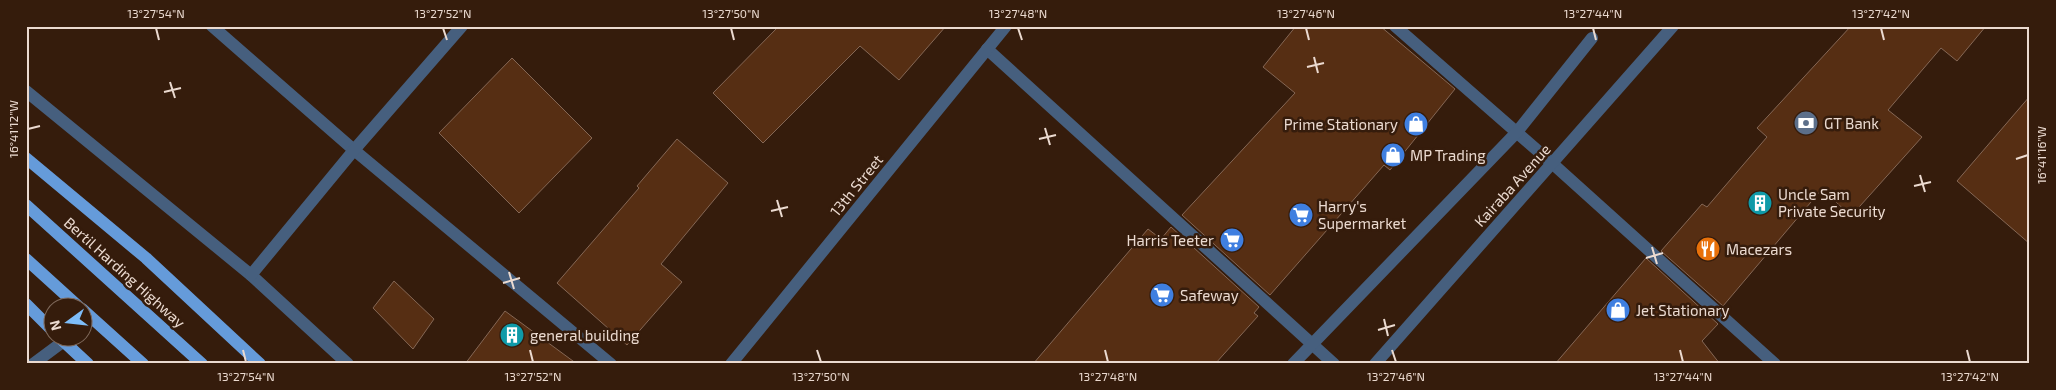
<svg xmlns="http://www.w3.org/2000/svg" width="2056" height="390" viewBox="0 0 2056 390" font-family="'Exo 2',sans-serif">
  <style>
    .building { fill: #562e13; stroke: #856755 }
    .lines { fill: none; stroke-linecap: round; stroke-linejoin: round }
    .minor { stroke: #465f7e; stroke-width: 12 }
    .major { stroke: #659bda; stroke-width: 12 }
    .ticks { fill: none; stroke: #ebdad0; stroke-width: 2 }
    .labels { text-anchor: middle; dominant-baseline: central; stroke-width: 5; stroke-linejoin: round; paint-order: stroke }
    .poi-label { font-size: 15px; fill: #ebdad0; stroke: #351c0c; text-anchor: start }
    .street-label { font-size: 15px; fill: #ebdad0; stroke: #351c0c }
    .neatline { fill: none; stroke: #ebdad0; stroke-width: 2 }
    .ticks-label { font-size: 12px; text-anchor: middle; fill: #ebdad0 }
  </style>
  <rect width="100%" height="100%" fill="#351c0c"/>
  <g class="building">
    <polygon points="779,26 946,26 899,80 860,46 763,143 713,93"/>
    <polygon points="1296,26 1380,26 1455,89 1390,170 1384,165 1270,295 1182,215 1295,93 1263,67"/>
    <polygon points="1851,26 1986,26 1957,61 1941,48 1888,110 1922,137 1851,216 1822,189 1723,306 1661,251 1702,204 1707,207 1767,137 1757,128"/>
    <polygon points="512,58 592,138 519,213 439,133"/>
    <polygon points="2030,96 2030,244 1957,181"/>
    <polygon points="677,139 728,183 661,264 682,282 627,345 557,283 639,188 637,186"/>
    <polygon points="1171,227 1259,307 1254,313 1258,316 1215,364 1033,364 1148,229 1161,239"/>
    <polygon points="1646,258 1718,324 1702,341 1720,364 1555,364"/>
    <polygon points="394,281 434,319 413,349 373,308"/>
    <polygon points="505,311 577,364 465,364"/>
  </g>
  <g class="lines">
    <g class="minor">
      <polyline points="212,26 354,150 611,364"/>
      <polyline points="1395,26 1553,164 1775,364"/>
      <polyline points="987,49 1334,364"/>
      <polyline points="26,91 251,275 348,364"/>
      <polyline points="251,275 354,150 462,26"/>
      <polyline points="33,364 64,341"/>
      <polyline points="731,364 1006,26"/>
      <polyline points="1293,364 1517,132 1592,38"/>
      <polyline points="1375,364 1673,26"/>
    </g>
    <g class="major">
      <polyline points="26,158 146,258 260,364"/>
      <polyline points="26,205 202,364"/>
      <polyline points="26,259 80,308"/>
      <polyline points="26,304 52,330"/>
      <polyline points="82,309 143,364"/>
      <polyline points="60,338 88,364"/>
    </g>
  </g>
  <path class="ticks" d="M 156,28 L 159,40M 443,28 L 447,40M 731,28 L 734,40M 1018,28 L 1022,40M 1306,28 L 1309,40M 1593,28 L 1596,40M 1881,28 L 1884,40M 1314,57 L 1318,73M 1307,67 L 1324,63M 170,82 L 175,98M 164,92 L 181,88M 1045,128 L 1050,145M 28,129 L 40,126M 1039,139 L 1056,135M 2016,159 L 2028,155M 1920,175 L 1925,192M 1914,186 L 1931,182M 777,200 L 782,217M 771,211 L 788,207M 1652,247 L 1657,264M 1646,258 L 1663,253M 509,272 L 514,289M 503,283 L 520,278M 1384,319 L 1388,336M 1378,330 L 1395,325M 243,350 L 246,362M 530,350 L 533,362M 817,350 L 821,362M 1105,350 L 1108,362M 1392,350 L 1396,362M 1680,350 L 1683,362M 1967,350 L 1970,362"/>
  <defs>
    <symbol id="bank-disc" viewBox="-11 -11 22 22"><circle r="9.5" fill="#5c6f8a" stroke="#351c0c"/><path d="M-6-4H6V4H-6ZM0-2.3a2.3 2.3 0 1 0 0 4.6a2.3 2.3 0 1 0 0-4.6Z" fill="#fff"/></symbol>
    <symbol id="shop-disc" viewBox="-11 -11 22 22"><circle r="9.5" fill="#3f7fe0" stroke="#351c0c"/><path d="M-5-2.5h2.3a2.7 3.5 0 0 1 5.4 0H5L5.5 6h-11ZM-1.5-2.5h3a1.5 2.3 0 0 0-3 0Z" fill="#fff"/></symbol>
    <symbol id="building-disc" viewBox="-11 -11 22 22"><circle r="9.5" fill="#0f9aa8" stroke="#351c0c"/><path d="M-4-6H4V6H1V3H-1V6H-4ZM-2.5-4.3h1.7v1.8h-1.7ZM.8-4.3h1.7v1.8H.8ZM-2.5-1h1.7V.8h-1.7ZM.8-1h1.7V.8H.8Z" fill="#fff"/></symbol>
    <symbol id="supermarket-disc" viewBox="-11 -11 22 22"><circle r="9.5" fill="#3f7fe0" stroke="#351c0c"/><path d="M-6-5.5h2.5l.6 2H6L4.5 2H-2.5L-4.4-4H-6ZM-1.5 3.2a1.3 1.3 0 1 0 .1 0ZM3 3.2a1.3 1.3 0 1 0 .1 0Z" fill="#fff"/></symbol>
    <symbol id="restaurant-disc" viewBox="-11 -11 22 22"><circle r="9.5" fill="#e8710a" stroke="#351c0c"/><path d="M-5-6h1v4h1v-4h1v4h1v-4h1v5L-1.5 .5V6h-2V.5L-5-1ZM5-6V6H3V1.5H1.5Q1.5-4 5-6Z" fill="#fff"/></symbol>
  </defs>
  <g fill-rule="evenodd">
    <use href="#bank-disc" x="1792" y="109" width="28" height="28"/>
    <use href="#shop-disc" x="1402" y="110" width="28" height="28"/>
    <use href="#shop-disc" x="1379" y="141" width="28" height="28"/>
    <use href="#building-disc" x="1746" y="189" width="28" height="28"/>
    <use href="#supermarket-disc" x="1287" y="201" width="28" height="28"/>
    <use href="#supermarket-disc" x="1218" y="226" width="28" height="28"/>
    <use href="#restaurant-disc" x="1694" y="235" width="28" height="28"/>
    <use href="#supermarket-disc" x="1148" y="281" width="28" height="28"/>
    <use href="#shop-disc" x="1604" y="296" width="28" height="28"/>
    <use href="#building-disc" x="498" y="321" width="28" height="28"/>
  </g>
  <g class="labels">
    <g class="poi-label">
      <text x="1824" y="123">GT Bank</text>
      <text x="1398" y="124" text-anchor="end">Prime Stationary</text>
      <text x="1410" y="155">MP Trading</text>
      <text x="1778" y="194">Uncle Sam<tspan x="1778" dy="17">Private Security</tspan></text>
      <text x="1318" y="206">Harry's<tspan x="1318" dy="17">Supermarket</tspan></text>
      <text x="1214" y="240" text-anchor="end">Harris Teeter</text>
      <text x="1726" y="249">Macezars</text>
      <text x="1180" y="295">Safeway</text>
      <text x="1636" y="310">Jet Stationary</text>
      <text x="530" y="335">general building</text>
    </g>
    <g class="street-label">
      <text transform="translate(856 185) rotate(-51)">13th Street</text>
      <text transform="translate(1512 185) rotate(-48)">Kairaba Avenue</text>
      <text transform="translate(125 272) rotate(42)">Bertil Harding Highway</text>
    </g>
  </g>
  <rect width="2056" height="390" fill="none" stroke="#351c0c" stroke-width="55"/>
  <g transform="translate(68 322) rotate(255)"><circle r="24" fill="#351c0c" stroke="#7e685a"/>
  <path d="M0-4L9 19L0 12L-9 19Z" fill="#7ebdf9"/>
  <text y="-8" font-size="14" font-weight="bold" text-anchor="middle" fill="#ebdad0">N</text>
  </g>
  <rect x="28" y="28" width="2000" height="334" class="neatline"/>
  <g class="ticks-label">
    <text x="156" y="18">13°27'54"N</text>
    <text x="443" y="18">13°27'52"N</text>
    <text x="731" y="18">13°27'50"N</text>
    <text x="1018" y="18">13°27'48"N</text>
    <text x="1306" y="18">13°27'46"N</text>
    <text x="1593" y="18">13°27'44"N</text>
    <text x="1881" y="18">13°27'42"N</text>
    <text transform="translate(14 129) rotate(-90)" y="4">16°41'12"W</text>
    <text transform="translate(2042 155) rotate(-90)" y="4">16°41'16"W</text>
    <text x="246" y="381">13°27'54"N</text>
    <text x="533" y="381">13°27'52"N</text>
    <text x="821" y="381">13°27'50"N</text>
    <text x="1108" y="381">13°27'48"N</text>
    <text x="1396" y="381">13°27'46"N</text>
    <text x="1683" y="381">13°27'44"N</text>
    <text x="1970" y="381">13°27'42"N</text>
  </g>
</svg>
